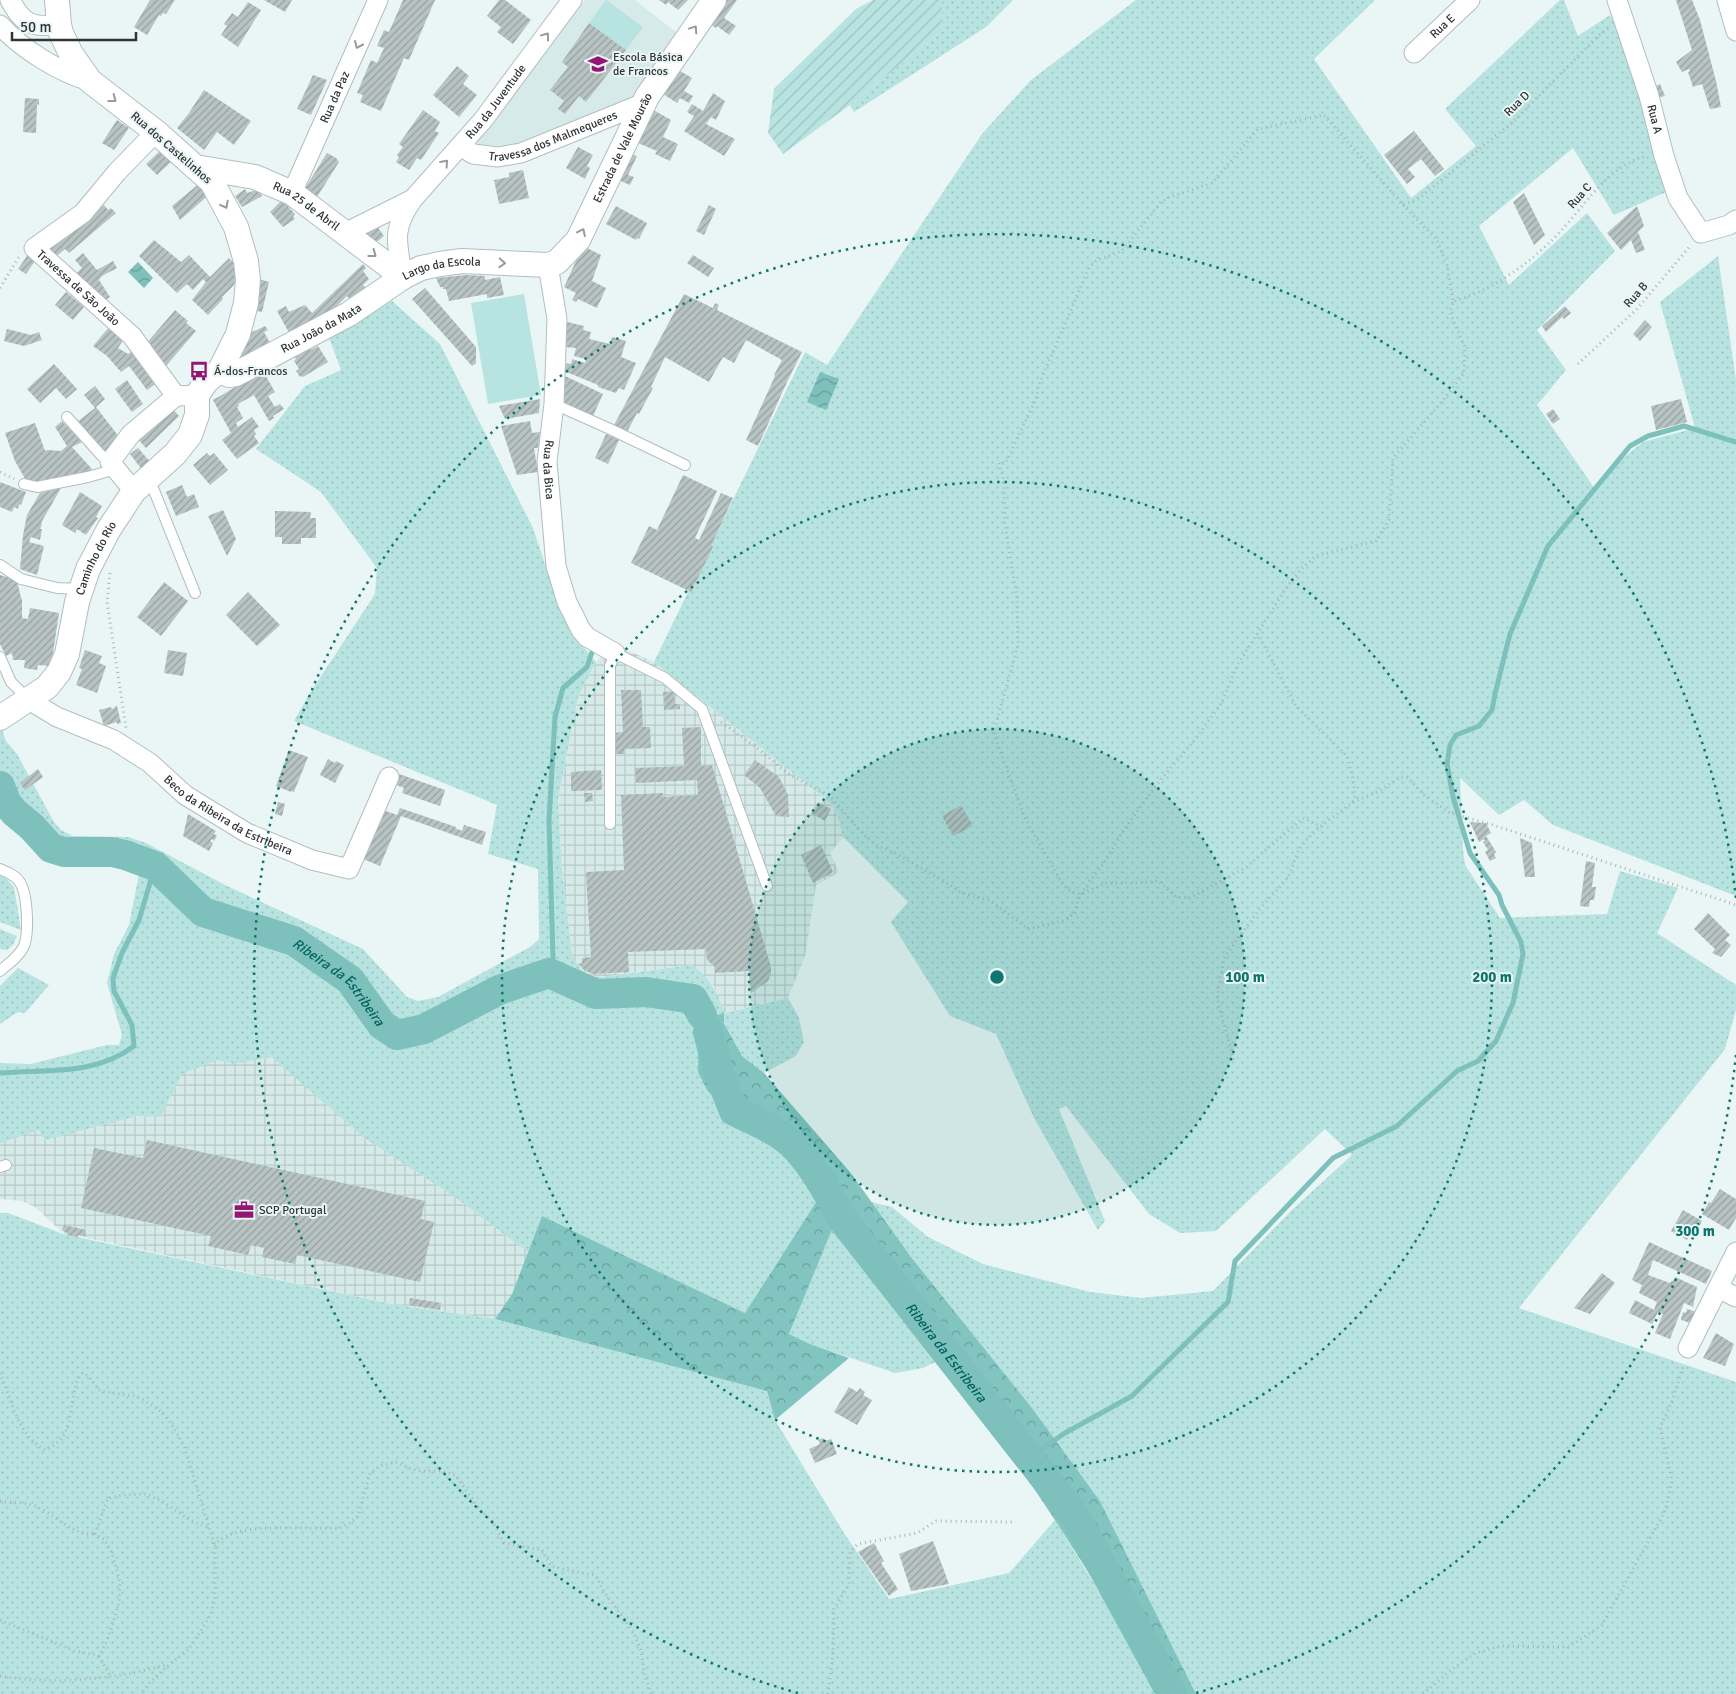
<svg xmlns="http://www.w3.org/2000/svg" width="1736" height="1694" viewBox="0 0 1736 1694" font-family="Signika,sans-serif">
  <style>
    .built { fill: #d6ebe9 }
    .industrial { fill: url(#industrial-grid) }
    .grass { fill: url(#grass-dots) }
    .forest { fill: url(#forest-crowns) }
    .garden { fill: url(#garden-furrows) }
    .pitch { fill: #b7e3e0 }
    .water { fill: url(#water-waves) }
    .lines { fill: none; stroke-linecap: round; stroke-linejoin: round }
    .stream { stroke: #7dc0bc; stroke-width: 5 }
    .river { stroke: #7dc0bc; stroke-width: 30 }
    .building { fill: url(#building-hatch) }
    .service-casing { stroke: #b2bebd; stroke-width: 12 }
    .minor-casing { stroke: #b2bebd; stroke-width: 21 }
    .tertiary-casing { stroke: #b2bebd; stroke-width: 26 }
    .path { stroke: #abb4b4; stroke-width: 3; stroke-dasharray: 1 4; stroke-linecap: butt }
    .service { stroke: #fff; stroke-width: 10 }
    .minor { stroke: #fff; stroke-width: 19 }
    .tertiary { stroke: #fff; stroke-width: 24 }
    .oneway { stroke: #989a9a }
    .ring { fill: none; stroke: #0f766e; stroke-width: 2.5; stroke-dasharray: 2.5 5 }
    .labels { text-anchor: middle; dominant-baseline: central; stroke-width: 4; stroke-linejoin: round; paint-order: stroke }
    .street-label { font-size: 12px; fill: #313535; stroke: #eaf6f5 }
    .poi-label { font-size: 12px; fill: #313535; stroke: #eaf6f5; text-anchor: start }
    .water-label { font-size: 14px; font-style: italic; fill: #006360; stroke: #eaf6f5 }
    .centre { fill: #0f766e; stroke: #eaf6f5; stroke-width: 2.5 }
    .ring-label { font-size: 15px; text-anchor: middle; font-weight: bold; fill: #0f766e; stroke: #eaf6f5; stroke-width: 4; stroke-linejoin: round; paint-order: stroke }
  </style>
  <defs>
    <pattern id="industrial-grid" width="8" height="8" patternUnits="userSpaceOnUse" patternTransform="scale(1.25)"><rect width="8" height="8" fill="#d6ebe9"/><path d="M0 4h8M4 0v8" fill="none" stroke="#b8cac8"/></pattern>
    <pattern id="grass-dots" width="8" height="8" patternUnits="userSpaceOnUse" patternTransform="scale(1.25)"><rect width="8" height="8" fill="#b7e3e0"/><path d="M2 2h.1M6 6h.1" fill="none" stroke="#9ec3c1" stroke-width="1.8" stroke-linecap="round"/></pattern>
    <pattern id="forest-crowns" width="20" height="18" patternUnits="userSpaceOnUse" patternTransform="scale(1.25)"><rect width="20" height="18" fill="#81c4c0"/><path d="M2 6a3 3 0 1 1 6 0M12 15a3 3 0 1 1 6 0" fill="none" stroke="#6aa09d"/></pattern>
    <pattern id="garden-furrows" width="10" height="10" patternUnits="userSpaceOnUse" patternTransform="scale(1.25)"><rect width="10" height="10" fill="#b7e3e0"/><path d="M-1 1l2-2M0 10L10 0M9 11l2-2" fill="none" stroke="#9ec3c1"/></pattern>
    <pattern id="water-waves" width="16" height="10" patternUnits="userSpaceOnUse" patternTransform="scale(1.25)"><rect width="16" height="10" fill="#7dc0bc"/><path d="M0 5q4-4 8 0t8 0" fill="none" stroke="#679d9a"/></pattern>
    <pattern id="building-hatch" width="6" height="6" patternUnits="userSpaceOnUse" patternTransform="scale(1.25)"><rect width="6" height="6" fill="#b8c4c3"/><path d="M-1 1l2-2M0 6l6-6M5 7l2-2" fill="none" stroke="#96a09f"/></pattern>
  </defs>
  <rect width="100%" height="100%" fill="#eaf6f5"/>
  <polygon class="built" points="585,0 635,0 680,35 641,94 604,112 513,147 473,144"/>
  <g class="industrial">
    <polygon points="613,644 654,662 835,807 843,837 830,853 839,872 816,885 805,956 788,998 724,1013 714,986 692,965 602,977 590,976 577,967 571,953 562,872 558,799 578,697 596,662"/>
    <polygon points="204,1011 559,1240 524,1319 495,1319 396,1305 78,1236 77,1237 67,1235 67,1234 63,1233 35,1207 22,1201 0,1199 0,1113"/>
  </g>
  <g class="grass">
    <polygon points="942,0 1013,0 986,27 854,112 850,105 943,30"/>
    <polygon points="1136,0 1375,0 1314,59 1411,198 1476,146 1445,109 1560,0 1564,0 1578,36 1610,15 1628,50 1671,190 1614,215 1573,148 1479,226 1509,285 1587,213 1615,251 1537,330 1566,370 1537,405 1595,489 1618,462 1643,442 1695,428 1660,302 1718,256 1736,380 1736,896 1553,825 1524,800 1499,815 1460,778 1463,850 1465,865 1500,918 1607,914 1620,871 1678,888 1657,933 1736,985 1736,1010 1725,1049 1519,1308 1736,1382 1736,1694 1196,1694 1100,1501 1032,1408 911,1257 871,1202 892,1207 928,1237 983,1264 1090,1292 1141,1298 1213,1291 1293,1209 1352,1155 1325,1129 1216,1231 1180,1233 1149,1214 1066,1106 1059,1109 1105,1221 1098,1230 1034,1118 996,1034 950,1016 891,922 908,902 843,837 835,807 654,662 805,352 827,365 982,134 1031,80"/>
    <path d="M 392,301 L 440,344 L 533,528 L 549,576 L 570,631 L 596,662 L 578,697 L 558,799 L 562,872 L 572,955 C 579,970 585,976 602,977 L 692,965 C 712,980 716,990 725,1013 L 788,998 L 799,1018 L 804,1042 L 796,1056 L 764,1073 L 742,1056 L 724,1022 L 724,1013 L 715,1099 L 790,1151 L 820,1196 L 745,1313 L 542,1216 L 528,1252 L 455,1197 L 366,1139 L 271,1057 L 234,1064 L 217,1060 L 182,1074 L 160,1117 L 137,1116 L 45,1140 L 39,1130 L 0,1143 L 0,1063 L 31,1064 L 107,1045 L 119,1045 L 122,1035 L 107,983 L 114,954 L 129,925 L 139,874 L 113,863 L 59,862 L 12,829 L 0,814 L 0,732 L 2,730 L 6,741 L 17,754 L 54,822 L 61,830 L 73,836 L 128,837 L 146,843 L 225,885 L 363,949 L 407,997 L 418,1001 L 438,997 L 530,947 L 539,939 L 538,869 L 488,854 L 497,805 L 294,721 L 310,693 L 375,594 L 377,568 L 321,492 L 256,449 L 305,386 L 341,370 L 328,335 Z"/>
    <polygon points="0,871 14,887 21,930 0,922"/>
    <polygon points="0,929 17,936 13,945 7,950 0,949"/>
    <polygon points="18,968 49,985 25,1013 18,1012 0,1024 0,986"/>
    <polygon points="0,1213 8,1213 63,1234 396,1305 495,1319 767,1391 775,1420 844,1533 889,1599 1009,1573 1055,1520 1136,1651 1156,1694 0,1694"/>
    <polygon points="836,1219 858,1251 939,1350 943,1356 942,1359 923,1368 895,1373 810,1344 789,1334"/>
  </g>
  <path class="forest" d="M 724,1013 L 724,1023 L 742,1056 L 764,1073 L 850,1172 L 911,1257 L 1032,1408 L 1100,1501 L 1196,1694 L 1156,1694 C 1097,1572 1015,1463 940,1350 C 930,1335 916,1321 904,1307 C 880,1278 858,1251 836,1220 L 789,1334 L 810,1344 L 849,1358 L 775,1420 L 767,1391 L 495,1319 L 512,1294 L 542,1216 L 745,1313 L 820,1196 L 790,1151 L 715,1099 L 707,1090 L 698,1072 L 699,1020 Z"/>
  <polygon class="garden" points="873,0 942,0 943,30 850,105 783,154 768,133 774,89 856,9"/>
  <g class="pitch">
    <polygon points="606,0 643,27 626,50 589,23"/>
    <polygon points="524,294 541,395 488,404 471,303"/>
  </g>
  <g class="water">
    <polygon points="138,262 153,278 144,288 128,272"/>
    <polygon points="820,372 839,379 826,410 807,402"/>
  </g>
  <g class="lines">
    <g class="stream">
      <polyline points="549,973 553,958 549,820 555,717 563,688 587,667 592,652"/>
      <path d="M 0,1073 C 46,1069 95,1076 134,1046 L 132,1025 L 114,991 L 113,978 L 122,953 L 139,920 L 155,866"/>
      <polyline points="1034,1465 1043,1448 1065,1433 1132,1396 1228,1302 1235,1261 1333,1158 1397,1126 1457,1071 1478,1061 1496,1041 1513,1003 1523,954 1521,942 1502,905 1499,895 1470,853 1453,797 1447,764 1450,745 1456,735 1479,726 1492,710 1495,694 1510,634 1548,546 1630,446 1648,436 1684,426 1736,442"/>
    </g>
    <g class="river">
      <path id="s1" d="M 0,786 L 6,802 L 14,812 L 32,827 L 51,848 L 64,852 L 112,852 L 125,855 L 155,866 L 203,912 L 294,941 L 350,980 L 382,1025 L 397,1035 L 424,1029 L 499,990 L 549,973 L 596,994 L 646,992 L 693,999 L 702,1015"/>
      <path id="s2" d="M 708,1032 L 719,1073 L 734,1111 C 753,1120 775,1129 791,1143 C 814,1165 828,1194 843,1220 L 1076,1518 L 1172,1694"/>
    </g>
  </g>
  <g class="building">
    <polygon points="150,0 175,0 166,14 163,13 161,16 159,15 147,35 134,27"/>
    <polygon points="264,0 292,0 285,12"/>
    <polygon points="403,0 435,0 409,60 404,58 381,111 360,102 363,95 357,93 371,60 377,63 384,48 377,46 384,30 389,32"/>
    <polygon points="499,0 505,0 531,20 513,44 497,32 501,27 487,16"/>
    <polygon points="659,0 688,0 678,10 668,2 666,5"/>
    <polygon points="724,0 737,0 724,18 736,26 729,35 717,26 716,28 708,23"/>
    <polygon points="1676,0 1692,0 1700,20 1716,81 1721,107 1710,109 1702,84 1693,87 1688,72 1690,71 1689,69 1682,72 1676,62 1692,50"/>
    <polygon points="248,2 261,10 238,47 221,35 227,26 224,24 232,13 238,17"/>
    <polygon points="589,23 626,50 586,102 579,96 565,114 558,109 564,101 550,90 568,67 562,62"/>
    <polygon points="457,66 469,76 463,84 477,95 459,117 433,95"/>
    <polygon points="675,68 692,78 684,91 693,96 689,103 680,98 677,103 660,92"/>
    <polygon points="313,75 327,80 311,115 297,109"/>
    <polygon points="1660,84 1665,96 1657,98 1654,87"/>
    <polygon points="204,90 251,121 234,145 217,132 204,150 177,128 189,113"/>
    <polygon points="713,93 725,101 716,120 711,117 706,124 735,139 724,156 684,131 694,116 687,112 692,104 703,111"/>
    <polygon points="25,98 39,99 39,105 37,104 36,133 23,132"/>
    <polygon points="650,108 671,120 663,137 678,144 670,161 655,154 657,151 638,143 635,150 631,148"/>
    <polygon points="423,110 440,122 435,131 439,133 421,160 417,158 409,170 396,162 399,157 397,155 403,147 399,144"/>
    <polygon points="117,120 129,128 114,150 102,143"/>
    <polygon points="1414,131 1444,169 1435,176 1421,159 1408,169 1415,177 1407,184 1384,155"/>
    <polygon points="578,147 593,155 587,166 590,168 585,179 566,168"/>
    <polygon points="161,150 173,160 157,175 146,164"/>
    <polygon points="327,153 336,158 339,162 317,197 304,190"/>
    <polygon points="629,153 637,156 628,175 634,177 630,185 616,179"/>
    <polygon points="523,170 529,198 499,204 494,180 509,177 509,173"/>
    <polygon points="200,183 210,194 180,220 172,206"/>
    <polygon points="245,189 247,193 259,189 262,196 242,207 235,196"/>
    <polygon points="1524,193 1545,235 1534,245 1513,202"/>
    <polygon points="282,200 295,214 293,217 295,219 283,227 270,212"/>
    <polygon points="104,205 108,210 111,208 116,213 69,253 65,249 51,261 44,252 78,227"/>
    <polygon points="709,205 716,209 704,235 696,231"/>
    <polygon points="616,206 647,223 639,239 637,238 636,240 606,224"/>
    <polygon points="1637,206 1644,226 1638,232 1645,250 1636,253 1631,240 1621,250 1607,233"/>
    <polygon points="376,225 384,236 373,245 364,235"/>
    <polygon points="154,240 181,262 189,255 210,277 229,258 239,268 237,279 233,286 222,297 223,299 208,315 192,300 206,282 203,279 193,290 187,284 177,293 139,256"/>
    <polygon points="583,246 601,255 592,281 606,288 597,308 578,299 576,302 572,300 576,293 564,287"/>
    <polygon points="29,253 37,258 26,274 18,269"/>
    <polygon points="83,253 97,270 113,261 117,268 102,276 99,280 110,297 97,306 70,279 82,268 75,260"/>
    <polygon points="693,255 714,268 708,277 687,263"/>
    <polygon points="363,264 366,268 363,271 369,279 363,285 366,288 352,302 347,296 320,322 292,338 277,311 286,306 289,312 305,305 312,313"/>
    <polygon points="466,275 485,276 485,280 500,277 504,295 487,298 487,294 449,301 446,289 443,289 443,287 440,287 436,278"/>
    <polygon points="256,278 269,282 262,312 249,309"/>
    <polygon points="425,288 476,347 476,363 472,366 412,299"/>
    <polygon points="66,292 84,307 73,320 55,305"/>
    <polygon points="684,294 713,308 715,303 719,305 717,310 719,311 802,352 787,382 758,446 746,440 775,376 774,375 782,360 746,340 734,363 723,357 709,382 665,357 651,387 653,388 639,414 637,413 627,432 614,425"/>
    <polygon points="1565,306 1571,313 1564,319 1562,317 1546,332 1542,326"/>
    <polygon points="175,310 188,321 186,323 196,331 166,366 145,345"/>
    <polygon points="1645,320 1652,327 1640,341 1633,334"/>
    <polygon points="567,322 584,326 583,330 591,332 589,339 610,344 612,337 626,341 621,357 636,363 624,390 619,388 616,393 598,387 598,385 564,371 567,363 571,364 572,359 585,363 586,359 574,356 576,348 565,347"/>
    <polygon points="110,326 124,339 118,348 128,354 134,350 157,383 147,390 129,366 121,372 107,356 93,346"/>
    <polygon points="265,326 268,330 264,332 272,347 245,361 239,351 242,337"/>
    <polygon points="7,329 31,335 39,332 42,340 24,346 4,341"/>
    <polygon points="318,346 328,362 303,377 302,376 300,377 296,371 299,369 294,361 296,359 295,357 310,349 310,350"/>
    <polygon points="54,364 77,389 66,399 56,388 40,403 27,389"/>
    <polygon points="263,371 275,392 268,396 275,407 280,404 284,409 273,416 274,418 269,421 254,395 238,404 239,406 237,407 243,418 236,423 238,427 252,417 259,427 254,430 256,434 254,436 259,443 237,459 222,440 231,433 213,400"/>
    <polygon points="565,376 603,394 593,416 562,402"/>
    <polygon points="127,380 143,404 132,412 115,389"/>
    <polygon points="95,386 105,399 96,407 120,438 102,453 77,422 95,408 84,395"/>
    <polygon points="540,399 539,413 505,419 499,406"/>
    <polygon points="1681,399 1687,422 1656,430 1651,406"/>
    <polygon points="168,404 179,416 146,448 136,437"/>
    <polygon points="1553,409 1560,419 1553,424 1546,414"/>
    <polygon points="62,421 82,442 72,447 92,469 81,477 28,484 15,461 5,433 35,423 45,451 47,450 61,451 67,446 55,427"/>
    <polygon points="530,421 532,433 540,432 538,448 534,448 538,472 517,475 501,426"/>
    <polygon points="606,434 619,440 608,464 595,458"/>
    <polygon points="138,448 152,464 143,471 130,454"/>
    <polygon points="207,453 210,456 214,453 228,470 210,485 193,465"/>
    <polygon points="683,475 717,491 695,538 699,540 721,493 733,498 711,546 713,546 709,555 691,592 631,563 649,526 657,530"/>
    <polygon points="0,482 26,492 21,505 19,504 18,509 14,507 12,512 0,507"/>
    <polygon points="182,485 187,497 194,494 199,507 176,516 166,492"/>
    <polygon points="61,488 41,523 42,524 40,529 42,529 40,540 31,537 29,542 44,546 37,575 20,569 23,535 27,515 40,493"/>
    <polygon points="80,492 102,506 96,517 98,518 86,535 77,529 75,533 62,525"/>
    <polygon points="223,510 236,539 227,556 208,516"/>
    <polygon points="275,511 311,512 310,518 316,518 316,538 301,538 301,544 282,544 282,537 275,537"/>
    <polygon points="0,575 17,580 21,598 22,599 22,618 28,619 30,608 59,613 51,666 38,665 37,670 24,668 25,660 13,660 12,653 6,656 0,644"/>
    <polygon points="164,582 188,601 161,636 137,617"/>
    <polygon points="248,592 280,625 257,646 226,615"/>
    <polygon points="85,650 102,656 99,663 106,666 97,693 76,685 82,669 79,668"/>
    <polygon points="168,650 187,653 183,676 164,673"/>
    <polygon points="621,690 641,690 643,727 650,727 651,748 624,749 625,754 614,754 613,733 623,732"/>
    <polygon points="674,691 675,704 680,704 680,709 664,710 663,692"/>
    <polygon points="117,706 121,723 117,724 117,722 104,726 99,710 111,707 112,709 115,708 114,707"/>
    <polygon points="701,727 701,766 712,765 771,967 771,974 768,981 751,993 749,971 715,973 715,967 707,960 706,949 628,952 629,972 592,974 583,969 579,964 582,963 582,958 591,957 586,872 624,870 621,795 663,793 663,797 698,795 697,780 636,783 635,768 684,766 682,728"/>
    <polygon points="289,750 308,757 294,792 291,791 291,792 276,786"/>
    <polygon points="328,759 335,763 336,761 344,765 335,783 320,775"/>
    <polygon points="755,760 779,777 788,795 789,817 776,816 760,788 744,775"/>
    <polygon points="38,769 43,777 25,790 20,783"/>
    <polygon points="601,770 602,790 571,791 571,772"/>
    <polygon points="399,774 445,790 440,806 402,793 404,788 394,784"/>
    <polygon points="584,793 592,793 593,801 585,802"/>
    <polygon points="278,802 285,804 282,816 275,814"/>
    <polygon points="818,802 831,809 825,821 811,813"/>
    <polygon points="961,805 973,826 953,836 942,816"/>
    <polygon points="400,808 456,827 455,828 462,831 464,825 486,832 482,845 401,816 380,866 363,859 383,810 397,815"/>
    <polygon points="188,814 216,831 214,834 217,836 214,841 212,839 210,841 213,843 209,851 183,836"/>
    <polygon points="1470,822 1486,823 1491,833 1486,836 1496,852 1494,854 1496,858 1490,861 1485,852 1488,850 1483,842 1485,841 1484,839 1479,842"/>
    <polygon points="1520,838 1532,843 1535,877 1525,877"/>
    <polygon points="821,845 833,872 813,883 801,855"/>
    <polygon points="1586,861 1595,863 1592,887 1596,887 1594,900 1590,900 1589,907 1580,906"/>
    <polygon points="1708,913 1730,935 1725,940 1731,945 1721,957 1712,953 1715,949 1694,929"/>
    <polygon points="147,1140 425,1201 421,1219 434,1222 420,1282 297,1255 295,1264 262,1257 264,1248 251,1245 248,1255 208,1246 211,1236 81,1208 94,1148 143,1158"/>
    <polygon points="1720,1189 1736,1199 1736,1218 1729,1230 1702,1214 1709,1202 1711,1203"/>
    <polygon points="1683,1210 1702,1221 1697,1231 1694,1229 1687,1240 1671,1231"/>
    <polygon points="64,1225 86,1230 85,1236 78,1235 77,1237 67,1235 67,1233 62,1230"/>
    <polygon points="1649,1242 1712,1271 1706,1284 1653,1260 1648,1275 1670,1283 1671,1281 1673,1281 1675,1277 1697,1287 1693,1307 1684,1303 1670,1339 1655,1333 1663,1314 1658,1312 1652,1324 1629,1313 1635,1300 1654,1310 1657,1302 1639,1293 1642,1285 1632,1280"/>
    <polygon points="1602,1273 1615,1283 1590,1314 1574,1308"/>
    <polygon points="410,1298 441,1303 440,1310 409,1305"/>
    <polygon points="1687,1309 1697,1312 1694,1324 1681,1320 1683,1312 1686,1313"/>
    <polygon points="1716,1333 1734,1344 1725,1366 1703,1358"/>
    <polygon points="849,1387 857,1392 860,1388 865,1392 863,1395 872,1400 857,1425 834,1412"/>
    <polygon points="823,1438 825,1441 831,1439 837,1454 815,1463 809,1449 820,1444 818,1440"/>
    <polygon points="933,1541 949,1584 911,1591 899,1554"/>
    <polygon points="874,1543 884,1561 881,1563 898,1589 889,1596 858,1552"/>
  </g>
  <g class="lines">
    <defs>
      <g id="service">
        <polyline points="554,404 610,429 685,465"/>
        <polyline points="67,417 101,455 110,462"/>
        <polyline points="149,478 195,593"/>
        <polyline points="24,484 37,487 88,477 116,469"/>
        <polyline points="0,565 21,579 57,588 81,589"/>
        <polyline points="0,657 11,682 28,699"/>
        <polyline points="610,824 610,666 615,653 665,678 702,709 767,886"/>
        <path d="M 0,869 C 7,872 15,875 19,881 C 28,893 29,933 24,946 C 19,957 8,964 0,971"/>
        <polyline points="0,1167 6,1165"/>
      </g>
      <g id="minor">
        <path d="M 10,0 C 24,25 31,27 59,25"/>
        <path id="s3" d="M 1617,0 L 1649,96 L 1664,156 L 1678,198 L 1701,233 L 1729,225 L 1736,220"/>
        <polyline points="1727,0 1736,31"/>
        <path d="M 0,25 C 20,48 60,73 90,81"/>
        <path id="s4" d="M 1414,53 L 1470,0"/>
        <path id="s5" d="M 156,132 L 117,172 L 83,213 L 34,248 L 132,336 L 176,396 L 197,395"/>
        <path id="s6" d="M 460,146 L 473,154 L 498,157 L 521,153 L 644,103"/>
        <path id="s7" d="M 292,193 L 378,0"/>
        <polyline points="345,233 411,200"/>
        <path id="s8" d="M 548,265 L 557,319 L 554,404 L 547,462 L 556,566 L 567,602 L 581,630 L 587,637 L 615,653"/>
        <path id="s9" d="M 403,277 C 397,242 391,230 413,199 L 483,120 L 572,0"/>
        <polyline points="134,491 110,462 131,434 176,396"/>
        <path id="s10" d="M 29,700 L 57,717 L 114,740 L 150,763 L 185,795 L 247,833 L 312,860 L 349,869 L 389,777"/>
        <polyline points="1718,1288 1736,1297"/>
        <polyline points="1688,1348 1736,1252"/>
      </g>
      <g id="tertiary">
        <path id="s11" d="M 195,167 L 255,177 L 292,193 L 403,277"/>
        <path id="s12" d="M 220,370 L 229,375 L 236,374 L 349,314 L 403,277 L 421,268 L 440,264 L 462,261 L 548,265 L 557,262 L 578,240 L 647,97 L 714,0"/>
        <path id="s13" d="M 0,718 L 47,687 L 59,672 L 67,654 L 77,602 L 88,569 L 109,529 L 134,491 L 175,454 L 190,435 L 197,415 L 197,395 L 206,382 L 220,370 L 238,334 L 246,303 L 248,280 L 246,261 L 236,227 L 212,182 L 156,132 L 90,81 L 71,54 L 61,33 L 59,25 L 57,0"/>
      </g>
    </defs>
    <use href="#service" class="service-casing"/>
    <use href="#minor" class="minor-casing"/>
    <use href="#tertiary" class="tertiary-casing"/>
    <g class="path">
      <polyline points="1403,205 1437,240 1447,265 1453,302"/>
      <polyline points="0,288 20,255"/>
      <polyline points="1578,364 1637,309 1691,245"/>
      <polyline points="0,472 14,479"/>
      <polyline points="110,573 107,602 126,728"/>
      <path d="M 721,722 L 756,747 L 790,775 L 830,796 L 863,834 L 876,845 L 897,854 L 944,881 L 960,892 L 991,901 L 1028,929 L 1066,920 L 1075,912 L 1078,900 L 1088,883 L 1104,863 L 1123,831 L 1157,784 L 1193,742 L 1221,704 L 1238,664 L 1286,588 L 1303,567 L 1316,556 L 1376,541 L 1389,520 L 1393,458 L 1440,404 L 1464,373 L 1465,347 L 1450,313 L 1453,302 C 1465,297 1478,293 1489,287 C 1510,276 1531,260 1548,244 C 1578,217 1605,165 1647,156"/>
      <polyline points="1353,802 1377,792 1401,777 1407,777 1424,795 1450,813 1493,825 1736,905"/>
      <polyline points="1322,827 1303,818 1245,868 1190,898 1176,897 1159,881 1131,883 1106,883 1082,894 1072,892 1063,885 1025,818 997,742 994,731 1018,645 1017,598 1005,525 1004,481 999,463 1005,464 1037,397 1038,387 1089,268 1097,260 1122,251 1161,202 1170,197 1212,183 1258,129 1324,115 1403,205 1418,199 1514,121 1598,36 1610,27"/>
      <path d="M 1234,1060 L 1217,999 L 1224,958 L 1258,911 L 1286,880 C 1293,870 1294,858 1300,848 C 1309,833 1339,813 1353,802 L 1355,796 L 1353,778 L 1347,756 L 1296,706 L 1258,634"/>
      <path d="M 0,1373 C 12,1400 17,1435 45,1450 C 73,1439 68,1415 75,1390 C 76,1384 78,1377 83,1373 L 89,1377 L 100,1391 L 135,1396 L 144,1400 L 162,1412 L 172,1425 L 184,1446 L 215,1546 L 215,1600 L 210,1616 L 189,1649 L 169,1665 L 150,1682 L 141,1694"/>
      <path d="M 0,1501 C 13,1504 22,1501 35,1506 C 56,1514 71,1536 95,1534"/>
      <path d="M 215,1546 C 217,1543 219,1540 223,1538 C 250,1522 308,1530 340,1528 L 350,1523 L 358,1516 L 370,1473 L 382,1465 L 397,1462 L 411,1469 L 423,1471 L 442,1471 L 455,1475 L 481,1511 L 492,1521 L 504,1543 L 542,1550 L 551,1566 L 581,1573 L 595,1575 L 605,1593 L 633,1631 L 641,1651 L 645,1676 L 651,1694"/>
      <polyline points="0,1620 75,1651 99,1656 107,1641 119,1603 120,1582 112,1553 104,1539 95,1534 108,1498 123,1495 146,1494 163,1502 190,1520 209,1528"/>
      <polyline points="99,1656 110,1676"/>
      <path d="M 0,1676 C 38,1683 89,1681 127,1674 C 140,1672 154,1667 168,1665"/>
      <polyline points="828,1694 833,1654 834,1609 849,1584 850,1552 858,1544 917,1533 936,1521 1015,1522"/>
      <polyline points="1423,1694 1451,1670 1476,1653 1500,1646 1569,1647 1602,1625 1665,1511 1672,1480 1660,1427 1671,1404 1684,1364"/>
    </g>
    <use href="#service" class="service"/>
    <use href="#minor" class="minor"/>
    <use href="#tertiary" class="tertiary"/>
  </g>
  <defs><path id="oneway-chevron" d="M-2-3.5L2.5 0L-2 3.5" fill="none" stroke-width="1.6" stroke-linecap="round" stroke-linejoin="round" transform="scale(1.25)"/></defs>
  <g class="oneway">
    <use href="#oneway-chevron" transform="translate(694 29) rotate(-56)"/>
    <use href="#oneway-chevron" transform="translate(546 36) rotate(-53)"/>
    <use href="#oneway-chevron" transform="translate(358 45) rotate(114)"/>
    <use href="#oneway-chevron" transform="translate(113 99) rotate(37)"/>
    <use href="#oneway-chevron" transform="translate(445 163) rotate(-48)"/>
    <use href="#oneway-chevron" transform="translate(225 205) rotate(62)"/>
    <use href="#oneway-chevron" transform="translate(582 232) rotate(-64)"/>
    <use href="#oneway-chevron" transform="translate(373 254) rotate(37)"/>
    <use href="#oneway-chevron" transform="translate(502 263) rotate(3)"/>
  </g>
  <circle cx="997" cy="977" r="248" fill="#0f766e" fill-opacity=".12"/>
  <g class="ring">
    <circle cx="997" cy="977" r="248"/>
    <circle cx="997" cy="977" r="495"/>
    <path d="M1736 1055A743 743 0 0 1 1196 1693M798 1693A743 743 0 1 1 1736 899"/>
  </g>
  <defs>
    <symbol id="school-bare" viewBox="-9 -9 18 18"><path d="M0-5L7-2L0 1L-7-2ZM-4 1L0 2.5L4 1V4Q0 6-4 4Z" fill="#921672" stroke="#eaf6f5" stroke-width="2.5" paint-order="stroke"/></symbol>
    <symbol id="bus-bare" viewBox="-9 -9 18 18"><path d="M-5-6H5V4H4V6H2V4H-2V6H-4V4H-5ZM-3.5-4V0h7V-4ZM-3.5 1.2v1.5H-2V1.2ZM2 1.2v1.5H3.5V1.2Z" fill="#921672" stroke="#eaf6f5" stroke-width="2.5" paint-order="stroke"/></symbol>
    <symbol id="office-bare" viewBox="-9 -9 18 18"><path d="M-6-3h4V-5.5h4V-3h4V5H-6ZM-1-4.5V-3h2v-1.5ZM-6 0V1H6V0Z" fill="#921672" stroke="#eaf6f5" stroke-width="2.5" paint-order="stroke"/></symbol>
  </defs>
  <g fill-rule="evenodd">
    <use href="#school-bare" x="584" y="50" width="28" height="28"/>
    <use href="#bus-bare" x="185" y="357" width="28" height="28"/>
    <use href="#office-bare" x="230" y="1196" width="28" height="28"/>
  </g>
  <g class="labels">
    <g class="street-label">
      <text stroke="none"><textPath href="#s4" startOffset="39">Rua E</textPath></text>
      <text stroke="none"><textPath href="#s7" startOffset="105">Rua da Paz</textPath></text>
      <text stroke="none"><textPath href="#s9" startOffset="210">Rua da Juventude</textPath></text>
      <text transform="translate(1517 104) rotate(-44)">Rua D</text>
      <text stroke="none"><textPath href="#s3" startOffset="125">Rua A</textPath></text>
      <text stroke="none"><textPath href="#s6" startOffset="99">Travessa dos Malmequeres</textPath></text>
      <text transform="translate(171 148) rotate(41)">Rua dos Castelinhos</text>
      <text stroke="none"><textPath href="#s12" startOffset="501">Estrada de Vale Mourão</textPath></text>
      <text transform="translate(1580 196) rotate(-48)">Rua C</text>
      <text stroke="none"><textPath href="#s11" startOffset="120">Rua 25 de Abril</textPath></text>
      <text stroke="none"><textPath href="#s12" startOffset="251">Largo da Escola</textPath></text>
      <text stroke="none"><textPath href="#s5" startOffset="229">Travessa de São João</textPath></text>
      <text transform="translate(1636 295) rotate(-48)">Rua B</text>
      <text stroke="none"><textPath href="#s12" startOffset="114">Rua João da Mata</textPath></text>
      <text stroke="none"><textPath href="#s8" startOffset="206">Rua da Bica</textPath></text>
      <text stroke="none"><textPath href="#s13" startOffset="196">Caminho do Rio</textPath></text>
      <text stroke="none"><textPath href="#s10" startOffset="232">Beco da Ribeira da Estribeira</textPath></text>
    </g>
    <g class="poi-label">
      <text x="613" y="57">Escola Básica<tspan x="613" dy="14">de Francos</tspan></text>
      <text x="214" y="371">Á-dos-Francos</text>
      <text x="259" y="1210">SCP Portugal</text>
    </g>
    <g class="water-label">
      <text stroke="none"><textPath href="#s1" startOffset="412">Ribeira da Estribeira</textPath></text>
      <text stroke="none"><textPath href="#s2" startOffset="410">Ribeira da Estribeira</textPath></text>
    </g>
  </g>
  <circle cx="997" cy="977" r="8" class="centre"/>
  <g class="ring-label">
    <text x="1245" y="982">100 m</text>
    <text x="1492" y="982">200 m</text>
    <text x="1695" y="1236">300 m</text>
  </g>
  <path d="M12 32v8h124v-8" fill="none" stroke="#313535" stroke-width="2.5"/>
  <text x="20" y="32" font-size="15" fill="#313535" stroke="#eaf6f5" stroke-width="4" paint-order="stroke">50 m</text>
</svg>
